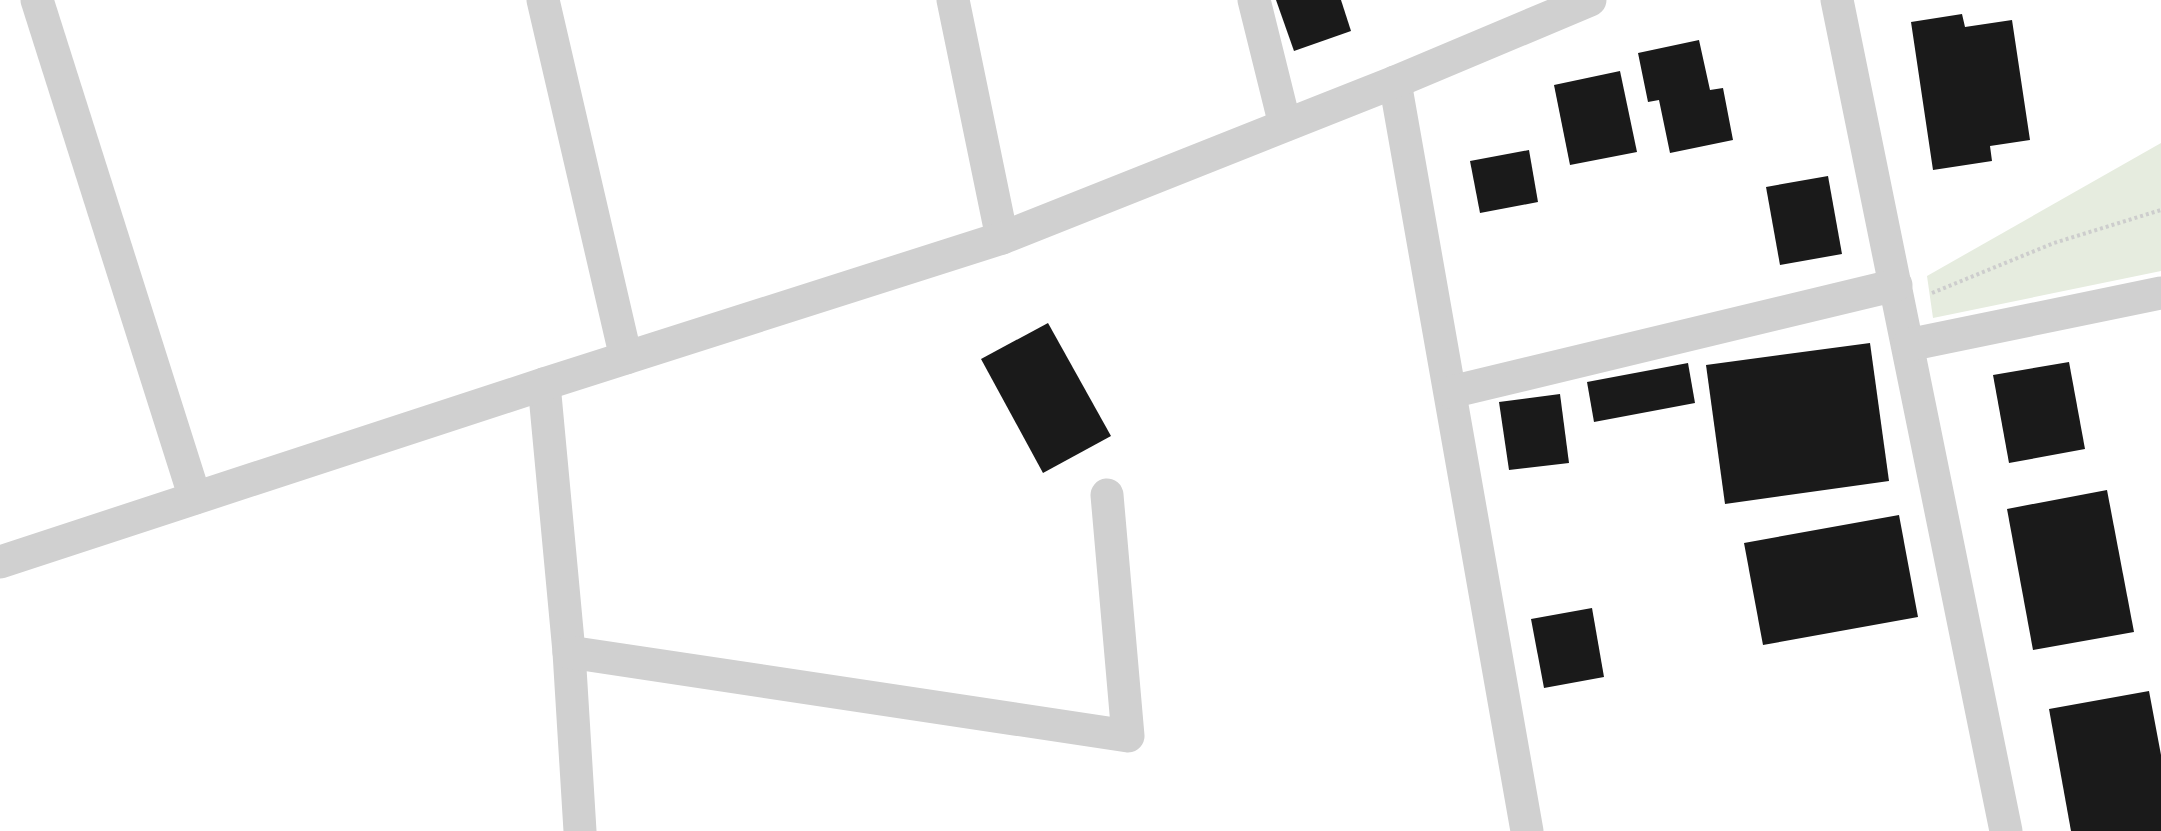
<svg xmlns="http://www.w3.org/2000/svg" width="2161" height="831" viewBox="0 0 2161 831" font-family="Barlow,sans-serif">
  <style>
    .green { fill: #e6ecdf }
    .building { fill: #1a1a1a }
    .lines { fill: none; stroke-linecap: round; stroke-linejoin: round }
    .path { stroke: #cdcdcd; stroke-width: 4; stroke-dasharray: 3 3; stroke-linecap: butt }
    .minor { stroke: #d0d0d0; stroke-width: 33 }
  </style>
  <rect width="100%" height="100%" fill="#fff"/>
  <polygon class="green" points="2161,143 2161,271 1933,318 1927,276"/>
  <g class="building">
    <polygon points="1276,0 1341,0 1351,31 1294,51"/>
    <polygon points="1962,14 1965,27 2012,20 2030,140 1990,146 1992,161 1933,170 1911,22"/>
    <polygon points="1699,40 1710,90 1723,88 1733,140 1670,153 1659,100 1648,102 1638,53"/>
    <polygon points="1620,71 1637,152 1570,165 1554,85"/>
    <polygon points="1529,150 1538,202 1480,213 1470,161"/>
    <polygon points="1828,176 1842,254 1780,265 1766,187"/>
    <polygon points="1048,323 1111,436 1043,473 981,359"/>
    <polygon points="1870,343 1889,481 1725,504 1706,365"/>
    <polygon points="2069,362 2085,449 2009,463 1993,375"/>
    <polygon points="1688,363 1695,403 1594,422 1587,382"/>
    <polygon points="1560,394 1569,463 1509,470 1499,402"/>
    <polygon points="2107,490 2134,632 2033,650 2007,509"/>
    <polygon points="1899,515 1918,617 1763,645 1744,543"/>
    <polygon points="1592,608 1604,677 1544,688 1531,619"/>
    <polygon points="2149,691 2161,755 2161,831 2071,831 2049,709"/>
  </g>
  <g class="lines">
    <polyline class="path" points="1932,293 2054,243 2161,210"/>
    <g class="minor">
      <polyline points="37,0 195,498"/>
      <polyline points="543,0 626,358"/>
      <polyline points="953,0 1002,238"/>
      <polyline points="1254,0 1285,125"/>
      <polyline points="1837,0 2006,831"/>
      <polyline points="1395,82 1527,831"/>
      <polyline points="1908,345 2161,293"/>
      <polyline points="544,384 569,652 580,831"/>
      <polyline points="1451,392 1896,285"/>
      <polyline points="0,562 544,384 1002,238 1395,82 1590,0"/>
      <polyline points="569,652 1128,736 1107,495"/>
    </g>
  </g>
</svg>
